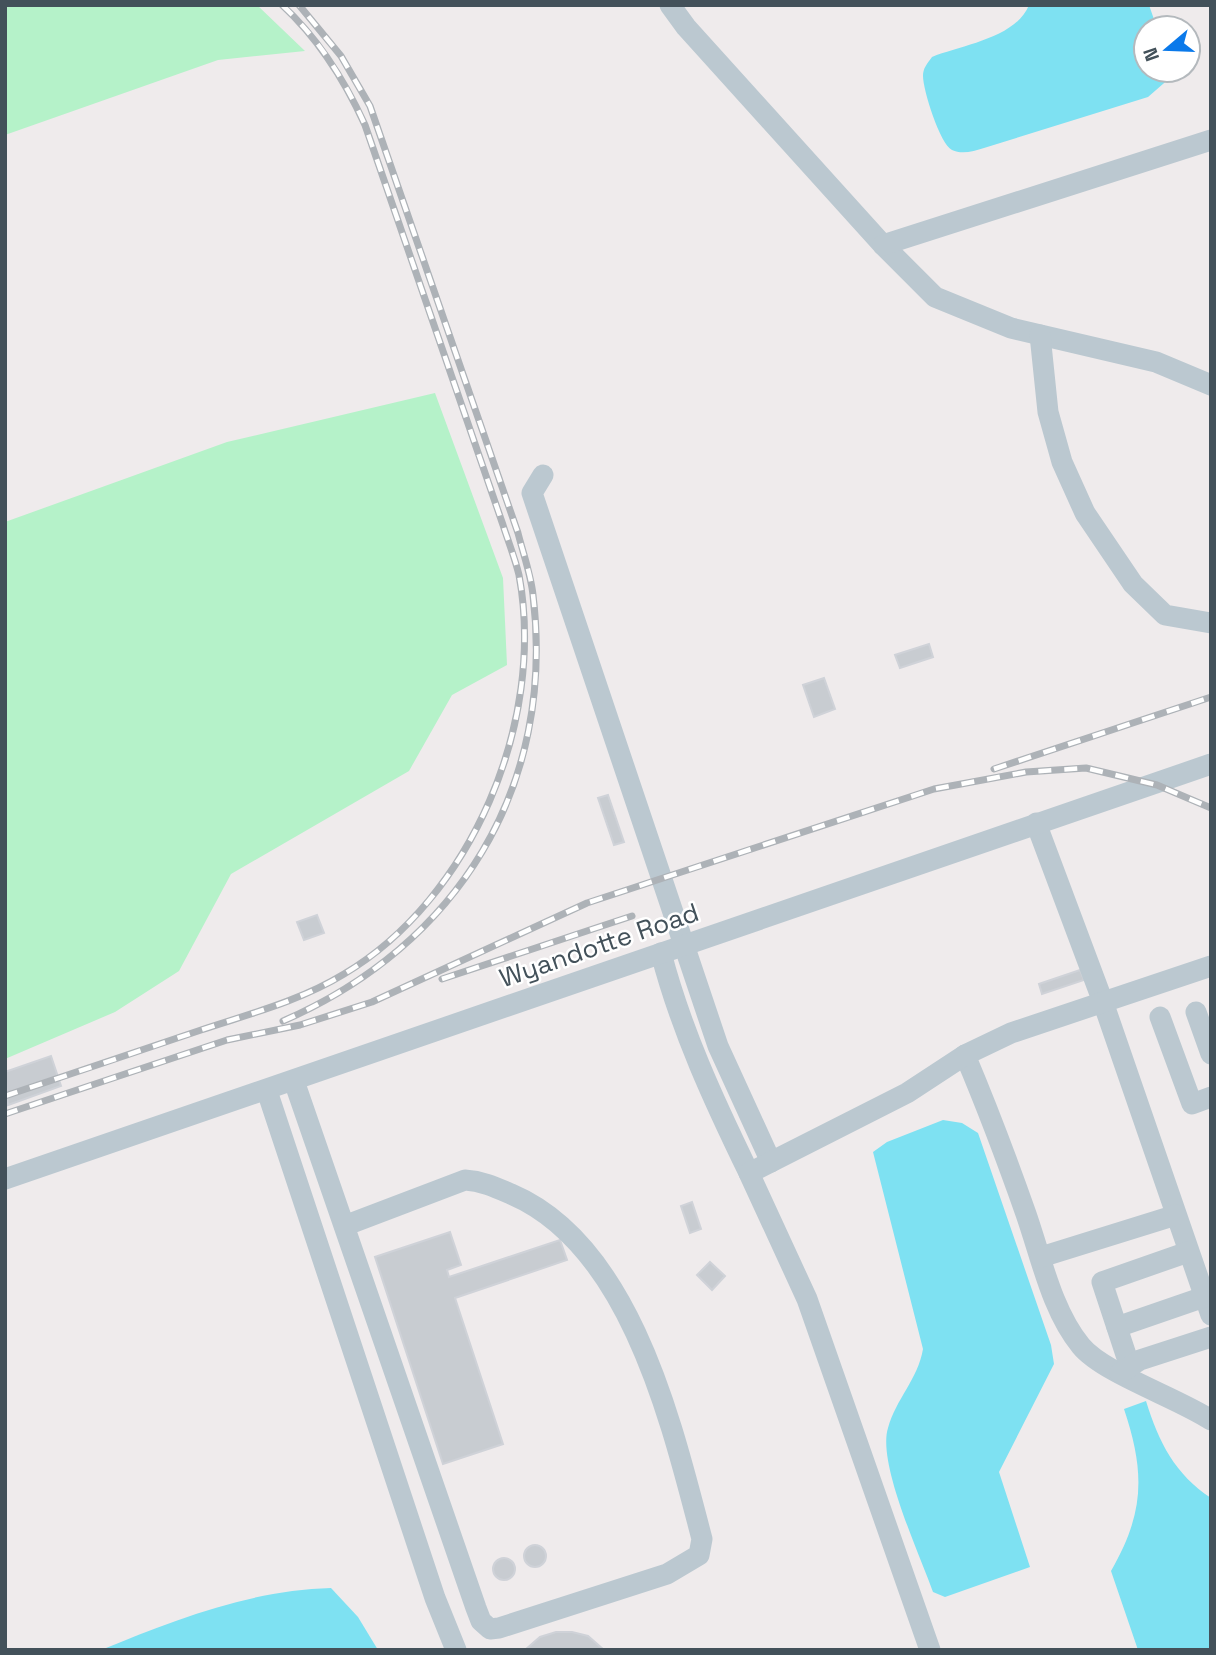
<svg xmlns="http://www.w3.org/2000/svg" width="1216" height="1655" viewBox="0 0 1216 1655" font-family="'Space Grotesk',sans-serif">
  <style>
    .green { fill: #b5f2c9 }
    .water { fill: #7ee1f2 }
    .building { fill: #c8ccd1; stroke: #cfd2d8; stroke-width: 2 }
    .lines { fill: none; stroke-linecap: round; stroke-linejoin: round }
    .minor { stroke: #bbc8d0; stroke-width: 21 }
    .rail-casing { stroke: #adb2b7; stroke-width: 7 }
    .rail { stroke: #fff; stroke-width: 4.5; stroke-dasharray: 13; stroke-linecap: butt }
    .labels { text-anchor: middle; dominant-baseline: central; stroke-width: 5; stroke-linejoin: round; paint-order: stroke }
    .street-label { font-size: 26px; fill: #43515a; stroke: #fff }
  </style>
  <rect width="100%" height="100%" fill="#efebec"/>
  <g class="green">
    <polygon points="5,5 257,5 305,51 218,60 5,135"/>
    <polygon points="435,393 503,578 507,665 452,695 409,771 231,874 179,971 115,1012 5,1059 5,522 227,442"/>
  </g>
  <g class="water">
    <path d="M 1029,5 L 1149,5 L 1157,28 L 1146,28 L 1146,70 L 1170,70 L 1171,77 L 1148,97 L 984,148 C 974,151 962,155 952,150 C 940,144 923,90 923,76 C 923,68 927,64 932,57 C 962,45 1016,38 1029,5 Z"/>
    <path d="M 943,1120 L 962,1123 L 978,1133 L 1051,1345 L 1054,1364 L 999,1472 L 1030,1567 L 945,1597 L 933,1592 C 920,1555 877,1463 888,1428 C 896,1399 918,1379 923,1349 L 873,1152 L 887,1142 Z"/>
    <path d="M 1146,1401 C 1159,1443 1175,1474 1211,1498 L 1211,1650 L 1138,1650 L 1111,1571 C 1145,1512 1145,1472 1124,1409 Z"/>
    <path d="M 331,1588 L 358,1617 L 378,1650 L 101,1650 C 174,1620 251,1590 331,1588 Z"/>
  </g>
  <g class="building">
    <polygon points="929,644 933,657 900,668 895,655"/>
    <polygon points="824,678 835,709 814,717 803,685"/>
    <polygon points="608,795 624,842 614,845 598,798"/>
    <polygon points="317,915 324,933 304,940 297,922"/>
    <polygon points="1080,970 1084,980 1042,994 1039,984"/>
    <polygon points="51,1056 61,1086 8,1105 5,1072"/>
    <polygon points="692,1202 701,1229 690,1233 681,1206"/>
    <polygon points="450,1232 461,1265 447,1270 449,1277 560,1240 567,1260 455,1298 503,1444 443,1464 375,1257"/>
    <polygon points="710,1262 725,1276 712,1290 697,1275"/>
    <circle cx="535" cy="1556" r="11"/>
    <circle cx="504" cy="1569" r="11"/>
    <polygon points="556,1632 572,1632 588,1636 604,1650 525,1650 540,1637"/>
  </g>
  <g class="lines">
    <g class="minor">
      <polyline points="670,5 686,27 883,245 935,297 1011,328 1156,362 1211,385"/>
      <polyline points="883,245 1211,140"/>
      <polyline points="1040,335 1048,412 1062,462 1085,513 1133,584 1165,615 1211,623"/>
      <polyline points="543,475 532,493 718,1046 771,1162"/>
      <polyline points="1036,823 1103,1002 1211,1315"/>
      <path d="M 661,953 C 681,1030 714,1101 749,1173"/>
      <polyline points="1196,1012 1211,1054"/>
      <polyline points="1160,1017 1192,1104 1211,1097"/>
      <path d="M 965,1055 C 987,1107 1007,1160 1026,1214 C 1041,1257 1052,1311 1081,1346 C 1103,1373 1178,1398 1211,1420"/>
      <path d="M 294,1081 L 476,1608 L 481,1621 L 490,1629 L 499,1628 L 667,1574 L 699,1555 L 702,1539 C 672,1425 631,1245 511,1194 C 495,1187 482,1181 465,1180 L 344,1226"/>
      <polyline points="267,1091 435,1598 456,1650"/>
      <polyline points="5,1179 1211,764"/>
      <polyline points="1041,1257 1176,1215"/>
      <polyline points="1117,1327 1204,1297"/>
      <polyline points="1130,1367 1102,1282 1188,1252"/>
      <polyline points="1120,1373 1140,1360 1211,1337"/>
      <polyline points="930,1650 807,1299 749,1173 907,1093 965,1055 1011,1033 1211,966"/>
    </g>
    <defs>
      <g id="rail">
        <polyline points="994,769 1211,697"/>
        <polyline points="442,979 632,916"/>
        <path d="M 283,1021 C 458,945 556,787 533,595 C 531,575 523,553 518,533 L 370,106 L 341,56 L 299,5"/>
        <path d="M 5,1096 C 71,1074 136,1052 201,1030 C 249,1014 300,1001 344,974 C 472,898 546,721 519,575 C 515,558 508,541 503,525 L 365,125 C 344,79 319,39 282,5"/>
        <polyline points="5,1114 227,1040 300,1025 372,1002 587,903 934,789 1026,772 1086,768 1157,785 1211,808"/>
      </g>
    </defs>
    <use href="#rail" class="rail-casing"/>
    <use href="#rail" class="rail"/>
  </g>
  <g class="labels">
    <g class="street-label">
      <text transform="translate(599 945) rotate(-19)">Wyandotte Road</text>
    </g>
  </g>
  <rect width="1216" height="1655" fill="none" stroke="#43515a" stroke-width="14"/>
  <g transform="translate(1167 49) rotate(251)"><circle r="33" fill="#ffffff" stroke="#b4b9bd" stroke-width="2"/>
  <path d="M0-5L12 26L0 18L-12 26Z" fill="#0a79ea"/>
  <text y="-10" font-size="19" font-weight="bold" text-anchor="middle" fill="#43515a">N</text>
  </g>
</svg>
